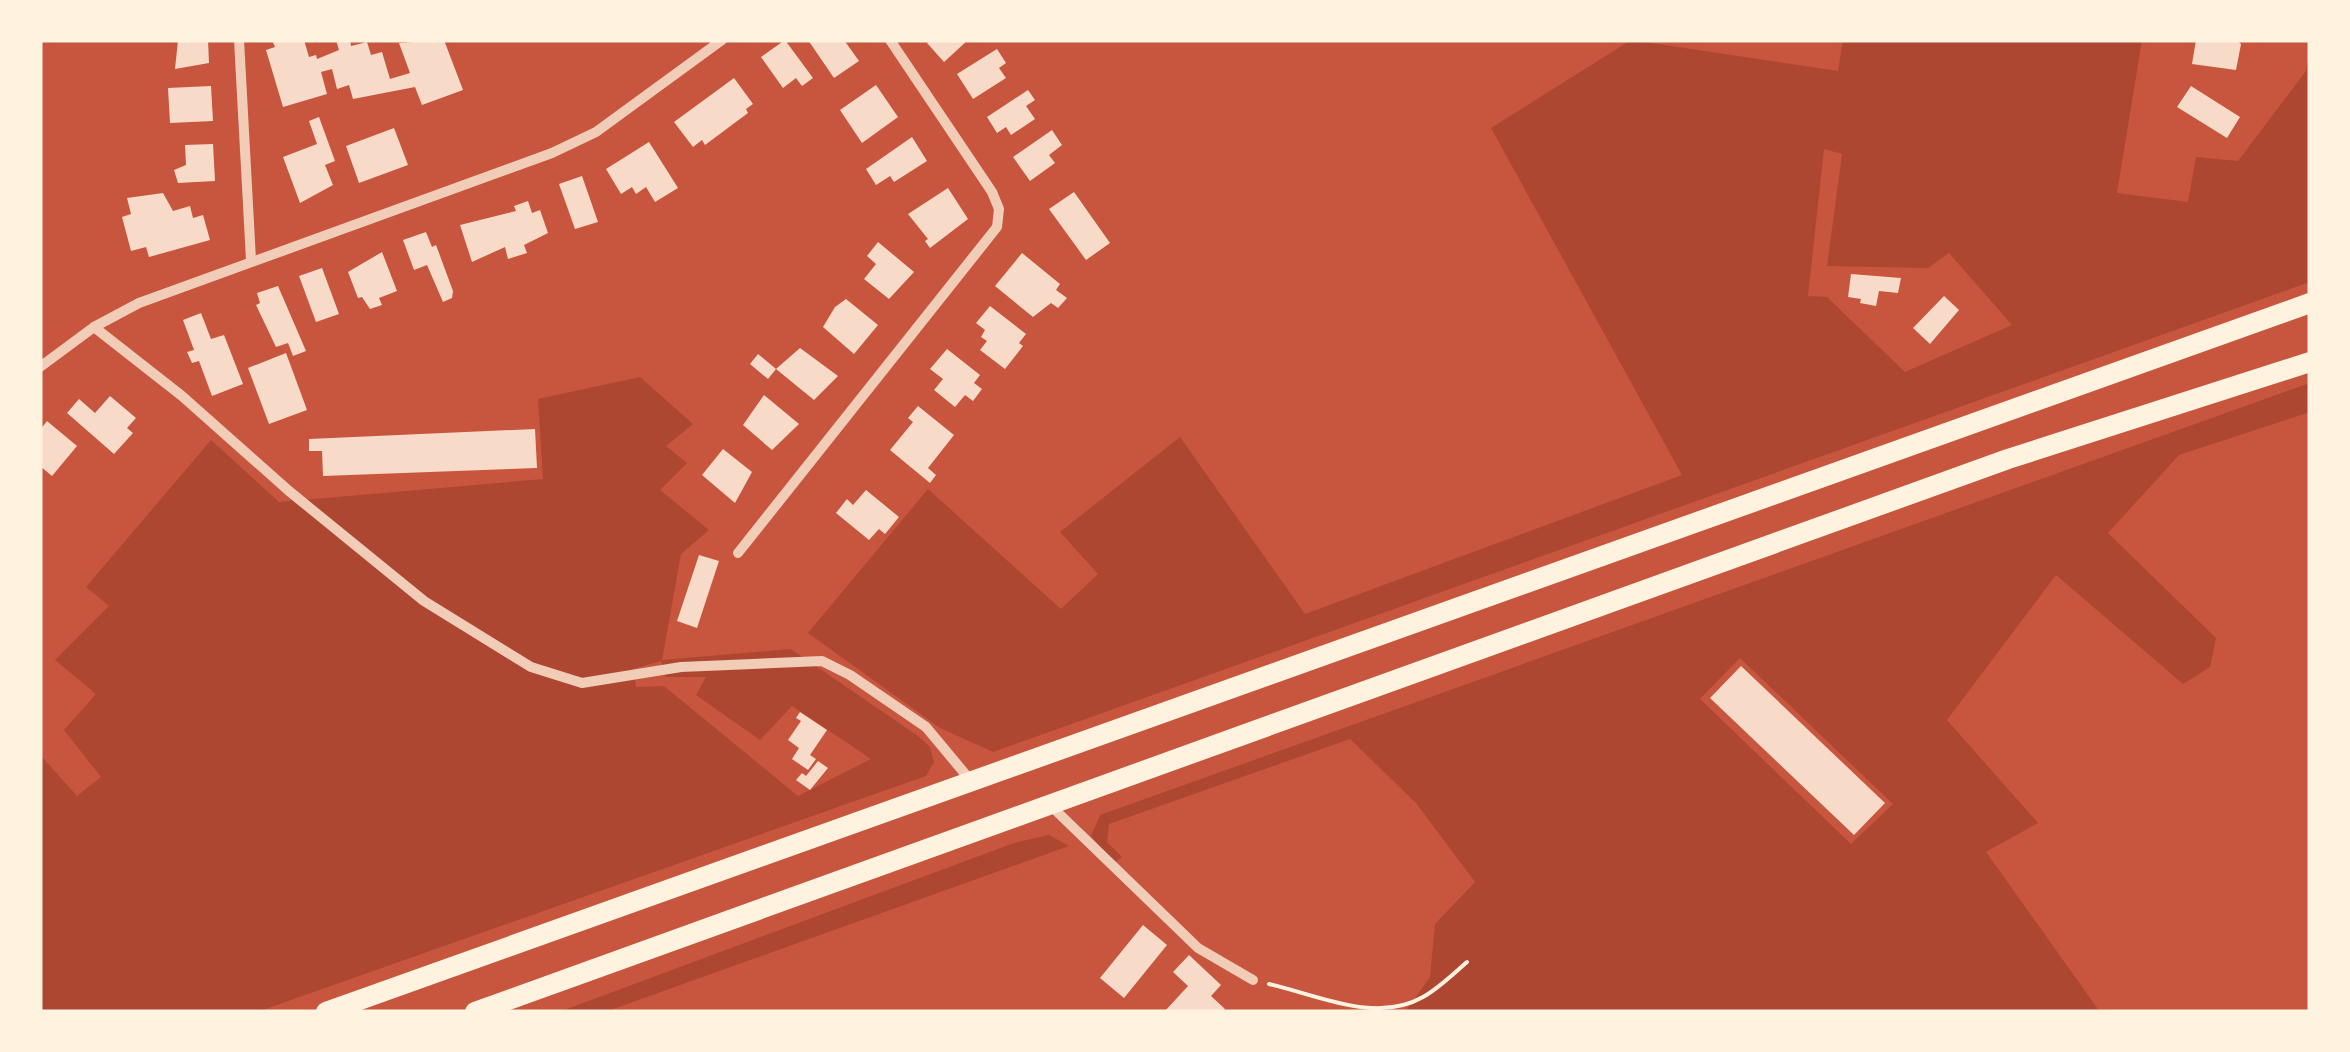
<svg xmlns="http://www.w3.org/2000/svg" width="2350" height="1052" viewBox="0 0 2350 1052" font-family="'Public Sans',sans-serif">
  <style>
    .green { fill: #ae4732; fill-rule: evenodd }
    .building { fill: #f7dbc8 }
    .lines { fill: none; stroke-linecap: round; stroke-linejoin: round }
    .path { stroke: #fff3e0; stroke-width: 4 }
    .minor { stroke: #f1ccb7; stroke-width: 10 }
    .primary { stroke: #fff3e0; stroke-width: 20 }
  </style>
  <rect width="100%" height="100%" fill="#c8553d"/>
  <g class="green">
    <path d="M 1631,40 L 1838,71 L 1843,40 L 2142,40 L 2117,193 L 2188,202 L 2196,157 L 2238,161 L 2306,71 L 2310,45 L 2310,282 L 993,752 L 940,728 L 808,633 L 928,489 L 1061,609 L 1098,574 L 1060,532 L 1180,437 L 1305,614 L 1682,475 L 1491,128 ZM 1824,149 L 1842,154 L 1827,266 L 1928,268 L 1949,253 L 2012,325 L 1905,372 L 1827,297 L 1808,296 Z"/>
    <path d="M 640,377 L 693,424 L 666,446 L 687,463 L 660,490 L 709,530 L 681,554 L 662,660 L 791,649 L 918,736 L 930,747 L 934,762 L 926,776 L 257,1012 L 40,1012 L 40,760 L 43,758 L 77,796 L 101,777 L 64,730 L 96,694 L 55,660 L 109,606 L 86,587 L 211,440 L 279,502 L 543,479 L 538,399 ZM 661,661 L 665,677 L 706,677 L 696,695 L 760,740 L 792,706 L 871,759 L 798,796 L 664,686 L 636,687 L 633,669 Z"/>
    <path d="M 2310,383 L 2310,412 L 2179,455 L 2108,533 L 2216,638 L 2210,667 L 2183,684 L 2056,575 L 1947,720 L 2038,823 L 1986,852 L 2100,1012 L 1405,1012 L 1430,977 L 1435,924 L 1475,882 L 1416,803 L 1350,739 L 1109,824 L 1107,842 L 1122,857 L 1114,863 L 1091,836 L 1100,815 ZM 1740,658 L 1893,804 L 1851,844 L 1700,699 Z"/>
    <polygon points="1049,835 1069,846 605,1012 559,1012 1014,843"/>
  </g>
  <g class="building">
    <polygon points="178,40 208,40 209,63 175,69"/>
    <polygon points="272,40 304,40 309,57 316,55 317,59 339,50 336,40 350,40 351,46 367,42 371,55 382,52 390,79 410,73 399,43 444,40 463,90 422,105 415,87 353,99 349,85 337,89 332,69 321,72 327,94 283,107 266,50 275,47"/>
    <polygon points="785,40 813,78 802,86 796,78 783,88 761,57"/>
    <polygon points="808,40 844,40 859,61 834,78"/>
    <polygon points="931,40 968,40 944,62 927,43"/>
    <polygon points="2196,40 2237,40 2241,44 2236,70 2192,64"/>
    <polygon points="997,49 1006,63 999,68 1006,78 973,99 957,74"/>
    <polygon points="734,78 753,104 746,109 748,113 705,145 702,140 693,147 674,122"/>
    <polygon points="876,85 898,117 862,143 840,110"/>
    <polygon points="211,86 213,121 170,123 168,88"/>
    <polygon points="2191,86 2240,117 2227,138 2177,107"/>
    <polygon points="1028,90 1035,100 1026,106 1035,119 1011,135 1006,127 997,133 987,117"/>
    <polygon points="319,117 335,161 325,165 333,185 300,203 283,157 317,144 309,121"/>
    <polygon points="394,128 408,165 359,183 346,146"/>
    <polygon points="1052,130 1062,145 1049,155 1055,163 1030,181 1013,157"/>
    <polygon points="912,137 927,161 894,182 890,176 876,185 866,169"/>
    <polygon points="649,142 678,188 655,202 646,187 636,194 632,187 621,194 606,169"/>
    <polygon points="213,144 215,181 178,183 174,170 186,165 185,145"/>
    <polygon points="582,176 598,222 575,229 559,184"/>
    <polygon points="948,188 968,219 930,248 925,241 928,239 908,214"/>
    <polygon points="1074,192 1110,243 1086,260 1049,209"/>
    <polygon points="163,193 173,211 190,206 193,218 203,215 210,240 149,257 146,247 131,251 122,217 131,214 127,198"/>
    <polygon points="528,201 532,213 540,210 548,233 524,245 527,253 508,259 505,247 472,262 460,225 516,211 514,206"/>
    <polygon points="426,232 432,247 436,245 453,291 452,298 443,302 427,265 414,270 403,240"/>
    <polygon points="878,242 914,272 889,299 864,279 876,264 867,256"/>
    <polygon points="382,252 397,291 379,298 382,305 370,309 362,297 358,298 348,272"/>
    <polygon points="1022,253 1060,284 1056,290 1067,298 1058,308 1051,303 1033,317 995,286"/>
    <polygon points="322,268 339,314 316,322 299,276"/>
    <polygon points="1851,274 1901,278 1898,293 1879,291 1876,306 1860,303 1861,299 1848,297"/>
    <polygon points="278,286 306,351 293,356 288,343 276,347 256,305 260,303 257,293"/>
    <polygon points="1944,296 1959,310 1930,344 1913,328"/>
    <polygon points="846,299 878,325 854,354 823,327 835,307"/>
    <polygon points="990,306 1026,334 1019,343 1023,346 1005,369 980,350 987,341 981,337 985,330 976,323"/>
    <polygon points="201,313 211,339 224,335 243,384 212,396 199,361 192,363 187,352 194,350 183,320"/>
    <polygon points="800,348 838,376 814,400 776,369"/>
    <polygon points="947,349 980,375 974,383 982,389 973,401 965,395 955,407 934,390 943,379 930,369"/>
    <polygon points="286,353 307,410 269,424 248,368"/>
    <polygon points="758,354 776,369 768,379 750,364"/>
    <polygon points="764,395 799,424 772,450 743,425"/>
    <polygon points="110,396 136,418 127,428 133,433 114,454 67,413 79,399 95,413"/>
    <polygon points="918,406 954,435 928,468 936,475 930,483 890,450 913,422 908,418"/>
    <polygon points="47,421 77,446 52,476 40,466 40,430"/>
    <polygon points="535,429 537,468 323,476 322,451 309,451 309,439"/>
    <polygon points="723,449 752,472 735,503 702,475"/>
    <polygon points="866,490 899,517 885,534 879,529 869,540 836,513 847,499 853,505"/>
    <polygon points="699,555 719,561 697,628 677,621"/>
    <polygon points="1741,666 1885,803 1854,835 1710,698"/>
    <polygon points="800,712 827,730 810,755 816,759 808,770 792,759 799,748 788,740 801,721 796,718"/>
    <polygon points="818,761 828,768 810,790 796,780 802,773 806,776"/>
    <polygon points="1143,925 1167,945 1124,998 1100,978"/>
    <polygon points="1189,955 1221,985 1211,996 1225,1009 1222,1012 1164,1012 1188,986 1173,972"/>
  </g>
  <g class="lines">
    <path class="path" d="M 1269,984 C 1318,995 1376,1024 1423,997 C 1439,988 1453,974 1467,962"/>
    <g class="minor">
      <polyline points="239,40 251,260"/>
      <polyline points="94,327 182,396 289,491 424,601 531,667 582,683 681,667 822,661 850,675 926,727 971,781"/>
      <polyline points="40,367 94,327 139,303 552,153 596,132 722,40"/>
      <polyline points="738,553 997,227 999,209 992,192 890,40"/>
      <polyline points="1049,804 1198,948 1253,980"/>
    </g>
    <g class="primary">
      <polyline points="326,1012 2310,303"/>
      <polyline points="475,1012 2008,459 2310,362"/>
    </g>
  </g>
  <rect width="2350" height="1052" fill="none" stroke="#fff3e0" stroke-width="85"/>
</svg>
